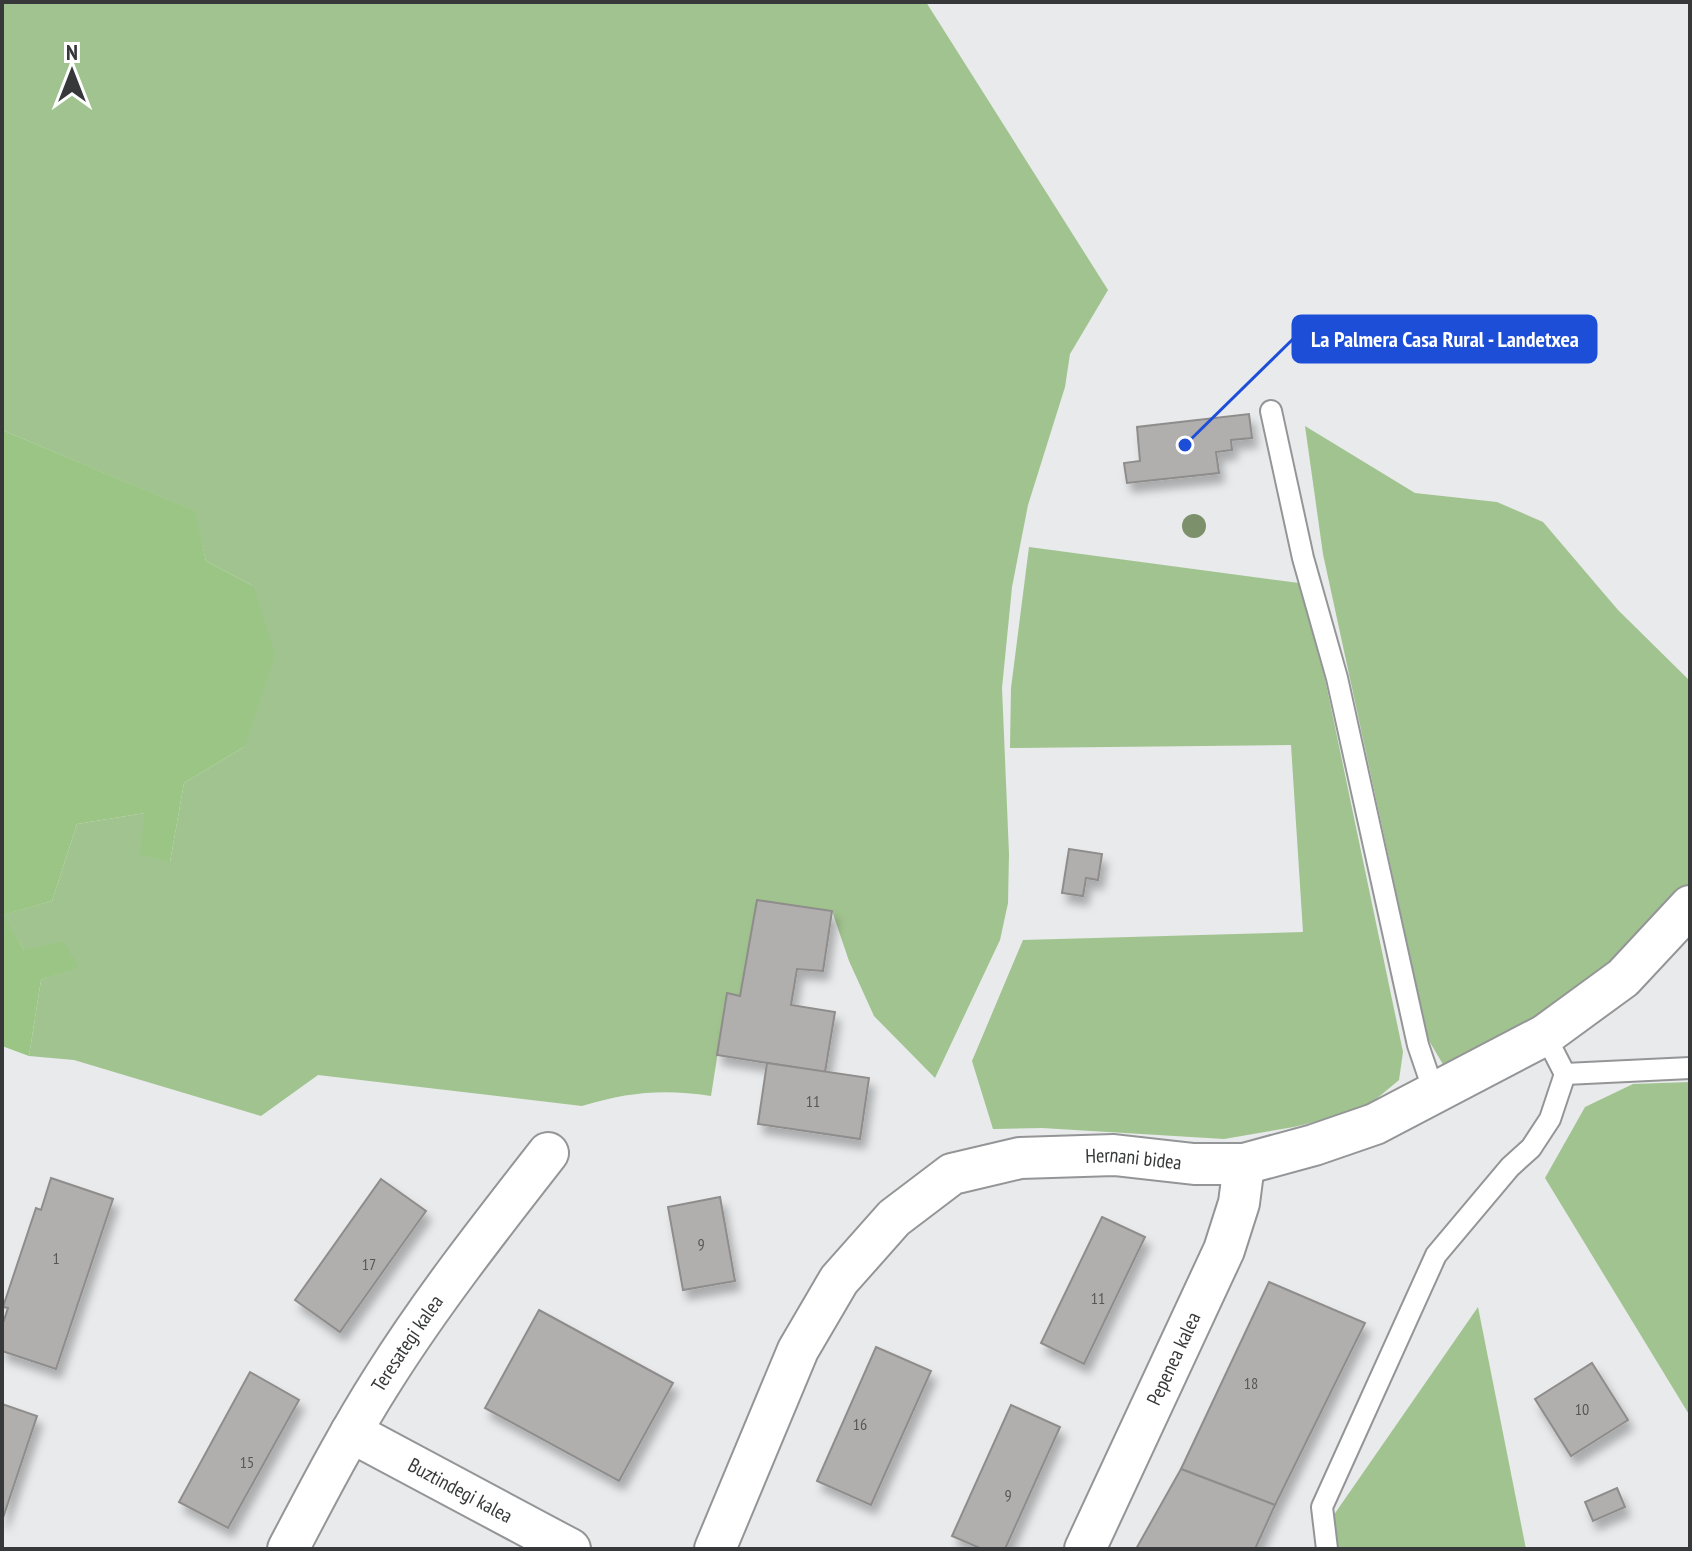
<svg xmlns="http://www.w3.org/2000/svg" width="1692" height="1551" viewBox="0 0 1692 1551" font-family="'PT Sans Narrow',sans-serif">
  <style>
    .green { fill: #a1c38f }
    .forest { fill: #9bc584 }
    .building { fill: #b1aeae; stroke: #8f8d8c; stroke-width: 2; filter: url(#shadow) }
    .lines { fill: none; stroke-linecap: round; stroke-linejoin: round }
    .service-casing { stroke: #949597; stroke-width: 24 }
    .minor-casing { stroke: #949597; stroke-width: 44 }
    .service { stroke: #fff; stroke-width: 20 }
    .minor { stroke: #fff; stroke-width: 40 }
    .tree { fill: #7c916b }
    .labels { text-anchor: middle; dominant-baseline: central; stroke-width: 8; stroke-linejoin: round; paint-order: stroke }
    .number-label { font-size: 16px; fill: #565656 }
    .street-label { font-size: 20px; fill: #373839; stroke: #fff }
    .leader { fill: none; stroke: #1d4ed8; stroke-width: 3 }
    .callout-dot { fill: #1d4ed8; stroke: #fff; stroke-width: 3 }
    .callout { fill: #1d4ed8; stroke: #1d4ed8; stroke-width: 3 }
    .callout-label { font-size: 22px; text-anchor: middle; font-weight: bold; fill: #fff }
  </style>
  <defs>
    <filter id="shadow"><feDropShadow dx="5" dy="9" stdDeviation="4" flood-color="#0004"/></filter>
  </defs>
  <rect width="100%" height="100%" fill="#e8eaeb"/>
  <g class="green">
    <path d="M 2,2 L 926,2 L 1108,290 L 1070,354 L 1065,387 L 1028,505 L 1012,587 L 1002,688 L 1009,854 L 1008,903 L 1000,940 L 935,1078 L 874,1016 L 849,961 L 832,911 L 758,900 L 740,996 L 727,994 L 711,1096 C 663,1089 629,1092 582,1106 L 318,1075 L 261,1116 L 74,1060 L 29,1056 L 41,980 L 79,966 L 24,950 L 2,915 L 52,901 L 77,824 L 145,813 L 170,862 L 184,783 L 244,747 L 253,586 L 206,561 L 194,511 L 2,430 Z"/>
    <polygon points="1305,426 1415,493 1497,502 1543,522 1618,610 1690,681 1690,883 1611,971 1491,1043 1444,1066 1428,1039 1323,554"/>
    <polygon points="1029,547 1299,583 1325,679 1403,1052 1399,1080 1363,1110 1294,1127 1224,1139 1042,1128 993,1129 972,1061 1023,940 1303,932 1291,745 1010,748 1011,688"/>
    <polygon points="1690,1082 1690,1416 1545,1178 1585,1107 1633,1084"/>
    <polygon points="1478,1307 1526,1549 1328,1549 1331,1519"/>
  </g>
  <polygon class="forest" points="2,430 195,511 206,561 253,586 275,654 244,747 184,783 170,862 140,854 145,813 77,824 52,901 3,915 24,950 63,942 79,967 41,980 29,1056 2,1046"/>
  <g class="building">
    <polygon points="1249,414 1252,438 1231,440 1232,450 1216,452 1219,473 1127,483 1124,463 1140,461 1137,427"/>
    <polygon points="1069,849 1102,854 1098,880 1086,878 1083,896 1062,893"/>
    <polygon points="757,900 832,911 823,971 797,969 791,1005 835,1012 825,1072 717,1055 727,993 740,996"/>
    <polygon points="767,1063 869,1078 860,1139 758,1124"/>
    <polygon points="51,1178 113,1199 56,1369 2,1351 2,1326 8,1308 3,1307 36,1208 41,1210"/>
    <polygon points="381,1179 426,1211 340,1332 295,1300"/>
    <polygon points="720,1197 735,1281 683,1290 668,1207"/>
    <polygon points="1102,1217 1145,1237 1084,1364 1041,1343"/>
    <polygon points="1269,1282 1365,1323 1275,1505 1181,1469"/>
    <polygon points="539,1310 673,1383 619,1481 485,1408"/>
    <polygon points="876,1347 931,1371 871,1505 817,1481"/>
    <polygon points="1592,1363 1628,1420 1571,1456 1535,1399"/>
    <polygon points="250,1372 299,1400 228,1528 179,1502"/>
    <polygon points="2,1404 37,1416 2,1521"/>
    <polygon points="1011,1405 1060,1427 1005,1549 982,1549 952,1536"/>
    <polygon points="1181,1469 1275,1505 1255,1549 1136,1549"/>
    <polygon points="1617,1488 1625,1507 1593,1521 1585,1502"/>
  </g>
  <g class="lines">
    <defs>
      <g id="service">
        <polyline points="1271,411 1303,558 1337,678 1418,1045 1434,1092"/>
        <polyline points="1565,1074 1690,1068"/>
        <polyline points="1327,1549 1322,1507 1436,1255 1510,1167 1531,1148 1550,1119 1565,1074 1545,1035"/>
      </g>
      <g id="minor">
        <path id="s1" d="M 351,1432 L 570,1549"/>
        <path id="s2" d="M 288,1549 C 318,1492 348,1434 383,1379 C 432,1301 491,1226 548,1153"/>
        <path id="s3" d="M 715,1549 L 798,1350 L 839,1280 L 894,1218 L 952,1174 L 1020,1158 L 1114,1155 L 1194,1164 L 1244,1164 L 1314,1145 L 1375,1124 L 1545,1035 L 1623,978 L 1690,906"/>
        <path id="s4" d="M 1085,1549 L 1224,1250 L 1239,1203 L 1244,1164"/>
      </g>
    </defs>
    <use href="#service" class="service-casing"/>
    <use href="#minor" class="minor-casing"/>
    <use href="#service" class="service"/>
    <use href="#minor" class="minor"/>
  </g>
  <circle class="tree" cx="1194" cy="526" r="12"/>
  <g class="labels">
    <g class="number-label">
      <text x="813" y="1101">11</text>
      <text x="701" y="1244">9</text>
      <text x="56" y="1258">1</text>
      <text x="369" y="1264">17</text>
      <text x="1098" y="1298">11</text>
      <text x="1251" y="1383">18</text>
      <text x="1582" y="1409">10</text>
      <text x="860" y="1424">16</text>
      <text x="247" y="1462">15</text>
      <text x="1008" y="1495">9</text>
    </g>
    <g class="street-label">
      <text stroke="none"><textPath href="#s3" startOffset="636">Hernani bidea</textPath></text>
      <text stroke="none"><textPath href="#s2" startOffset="238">Teresategi kalea</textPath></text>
      <text stroke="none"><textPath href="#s4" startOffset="210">Pepenea kalea</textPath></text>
      <text stroke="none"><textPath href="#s1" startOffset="124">Buztindegi kalea</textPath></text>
    </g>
  </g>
  <path class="leader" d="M1185 445L1293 339"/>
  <circle class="callout-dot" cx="1185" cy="445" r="8"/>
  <rect class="callout" x="1293" y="316" width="303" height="46" rx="8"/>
  <g class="callout-label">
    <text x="1445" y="347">La Palmera Casa Rural - Landetxea</text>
  </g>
  <rect width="1692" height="1551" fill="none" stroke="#373839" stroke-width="8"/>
  <g transform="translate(72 72)" stroke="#ffffff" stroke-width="6" paint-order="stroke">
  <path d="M0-6L14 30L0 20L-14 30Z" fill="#373839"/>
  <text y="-12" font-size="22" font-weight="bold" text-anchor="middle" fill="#373839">N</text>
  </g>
</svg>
